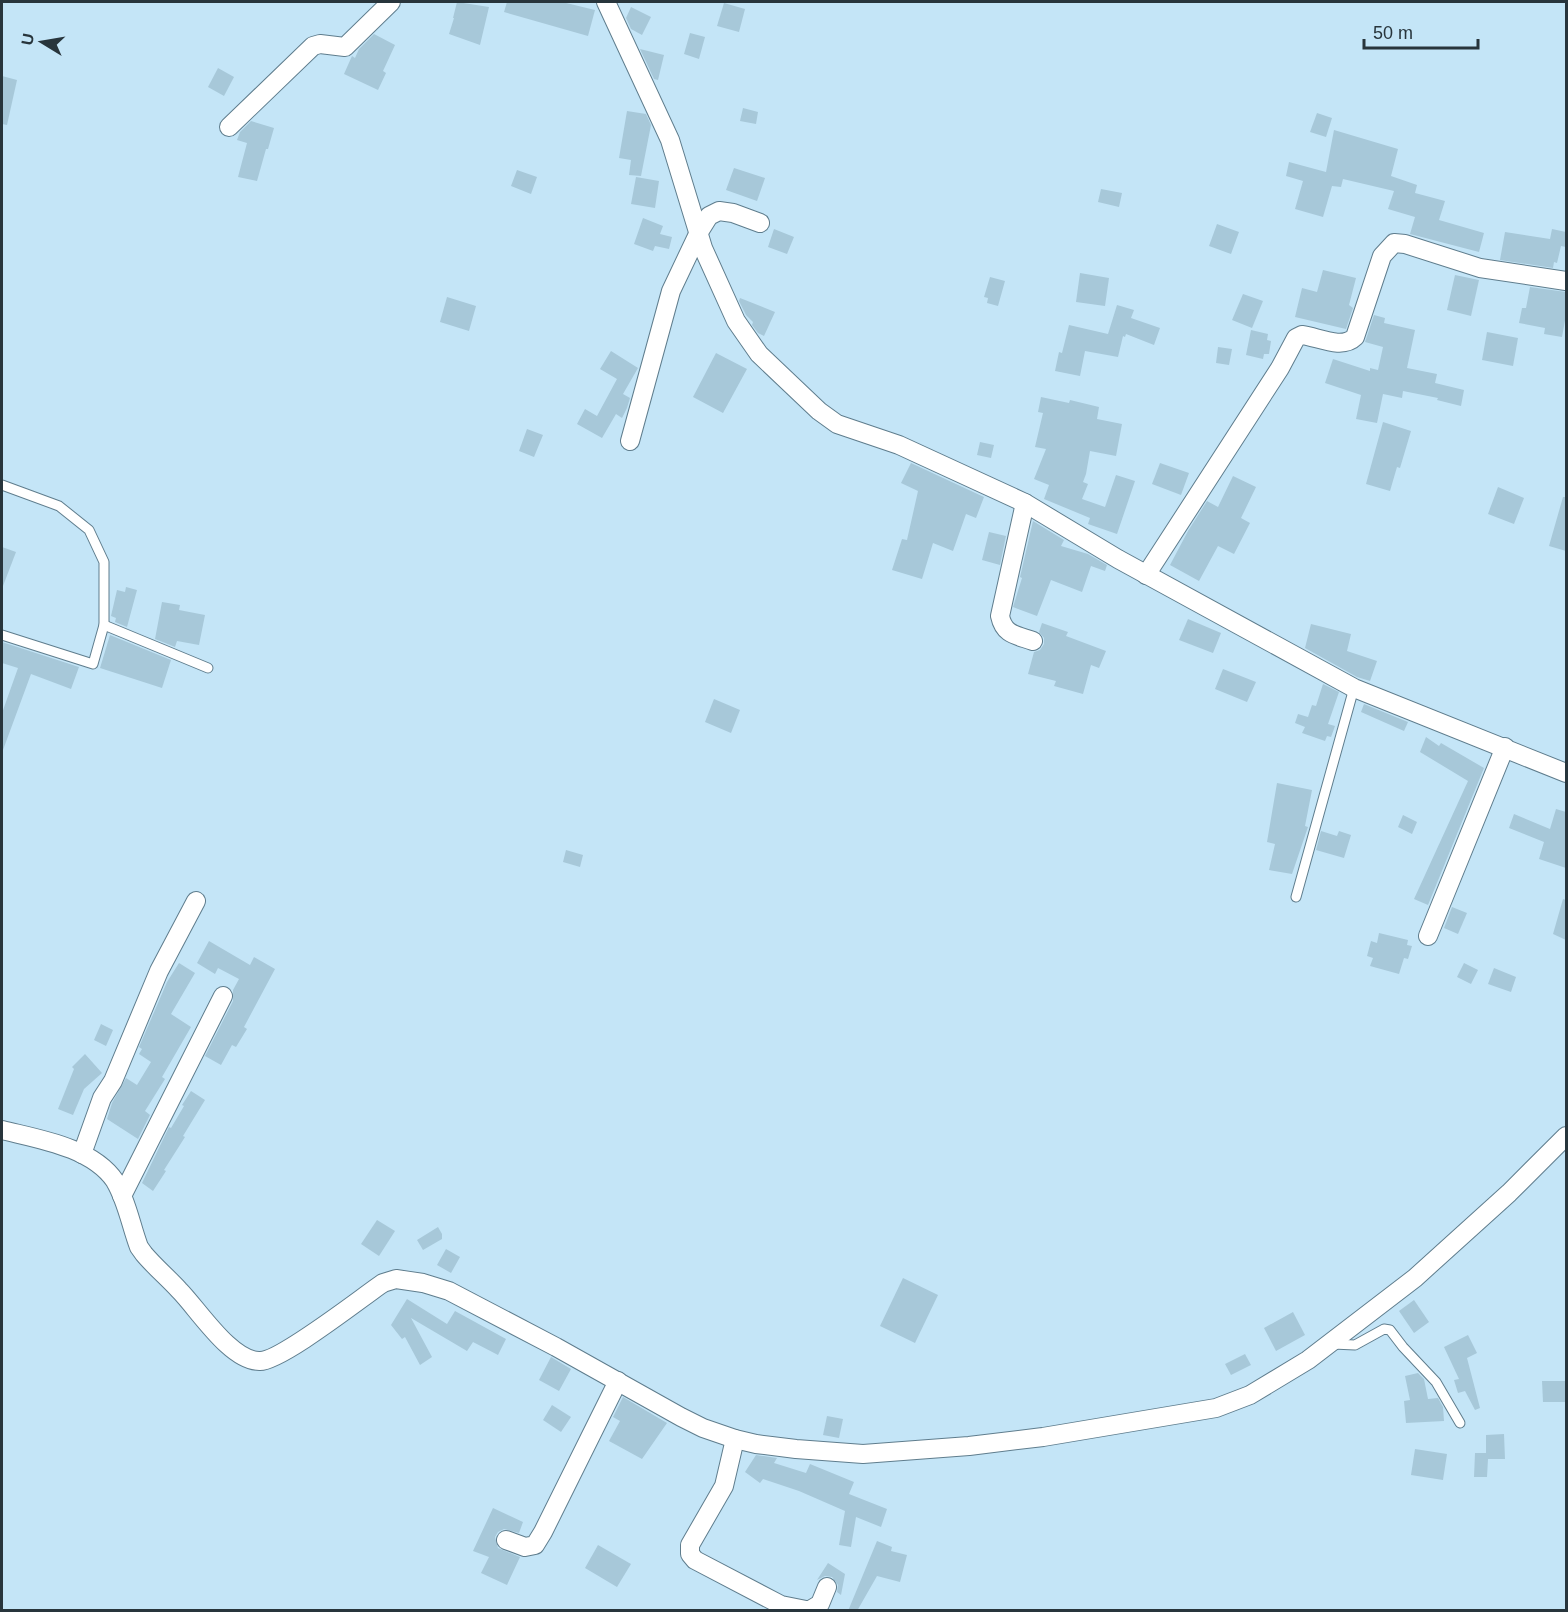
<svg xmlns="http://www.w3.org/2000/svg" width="1568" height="1612" viewBox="0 0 1568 1612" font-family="Arial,sans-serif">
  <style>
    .building { fill: #a7c8d9 }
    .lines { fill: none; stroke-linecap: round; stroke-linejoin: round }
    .service-casing { stroke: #5f7d8d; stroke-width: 11 }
    .minor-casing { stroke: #5f7d8d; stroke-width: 20 }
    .service { stroke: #fff; stroke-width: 9 }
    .minor { stroke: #fff; stroke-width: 18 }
  </style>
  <rect width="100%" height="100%" fill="#c4e5f7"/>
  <g class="building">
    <polygon points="457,2 489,7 480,45 449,34 454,18 453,18"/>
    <polygon points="507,2 562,2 595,10 588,36 504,12"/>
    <polygon points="724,3 745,9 739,32 717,26"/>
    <polygon points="631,7 651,17 642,35 631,29 626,18"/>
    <polygon points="690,33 705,37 699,59 684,54"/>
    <polygon points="374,34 395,45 383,71 386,73 378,90 344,74 352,56 355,58 359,49"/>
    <polygon points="640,49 664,55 658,80 654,79"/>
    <polygon points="218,68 234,77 224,96 208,87"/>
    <polygon points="2,76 17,80 7,125 2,124"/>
    <polygon points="743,108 758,112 756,124 740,121"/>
    <polygon points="627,111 646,114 651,125 641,176 629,175 631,160 619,158"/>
    <polygon points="1317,113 1332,118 1326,137 1310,132"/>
    <polygon points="251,121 274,128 268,149 266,149 257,181 238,177 247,143 237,140 240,132"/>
    <polygon points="1334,130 1398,149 1391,176 1417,185 1415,193 1445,201 1439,220 1484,233 1479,252 1410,234 1415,217 1388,209 1394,191 1343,179 1341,187 1332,186 1323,217 1295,209 1303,181 1286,176 1289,162 1326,172"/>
    <polygon points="734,168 765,178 757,201 726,190"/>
    <polygon points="517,170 537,177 531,194 511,186"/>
    <polygon points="636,177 659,181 655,208 631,204"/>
    <polygon points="1101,189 1122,193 1119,207 1098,202"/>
    <polygon points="643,218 663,226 660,234 672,237 669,249 655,246 653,251 634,244"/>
    <polygon points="1217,224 1239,232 1231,254 1209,246"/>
    <polygon points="774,229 794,237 787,254 768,247"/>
    <polygon points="1552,229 1566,232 1566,247 1561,246 1557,263 1554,262 1553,268 1500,260 1505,232 1550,239"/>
    <polygon points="1323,270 1356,278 1349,305 1353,308 1346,329 1295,317 1302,288 1317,292"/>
    <polygon points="1080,273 1109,278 1105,306 1076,302"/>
    <polygon points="1455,275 1479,280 1471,316 1447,310"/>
    <polygon points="990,277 1005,281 998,306 987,303 988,298 984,297"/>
    <polygon points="1530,287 1566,292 1566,315 1562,337 1544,334 1545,328 1519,323 1522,308 1526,308"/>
    <polygon points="1243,294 1263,301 1252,328 1232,320"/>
    <polygon points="447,297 476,306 469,331 440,322"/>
    <polygon points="740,298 775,312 764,336 758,333 752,325 753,322 746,315 739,301"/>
    <polygon points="1117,305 1134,310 1131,318 1160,328 1154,345 1126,334 1125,337 1123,336 1118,357 1085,351 1080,376 1055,371 1059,352 1062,353 1069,325 1108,334"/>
    <polygon points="1374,315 1385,318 1384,323 1415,330 1407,368 1437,374 1435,383 1464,390 1461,406 1437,400 1438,398 1403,391 1402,398 1383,394 1377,423 1356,419 1361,395 1325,383 1333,359 1370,371 1370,368 1378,370 1383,347 1365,342"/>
    <polygon points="1251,330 1268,334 1267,340 1271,341 1269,354 1264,354 1263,359 1246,355"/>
    <polygon points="1487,332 1518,338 1513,366 1482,360"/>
    <polygon points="1218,347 1232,349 1229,365 1216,363"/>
    <polygon points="611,351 638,368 623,394 630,398 627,408 622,418 616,414 602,438 577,424 585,409 597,416 617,379 600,369"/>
    <polygon points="716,353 747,369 723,413 693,397"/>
    <polygon points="1041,397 1069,403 1070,400 1099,407 1097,419 1122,424 1116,456 1090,451 1086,474 1083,482 1088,484 1082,499 1105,507 1116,475 1135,481 1117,534 1088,524 1090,518 1044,499 1049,485 1034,479 1046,449 1035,447 1043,413 1038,412"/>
    <polygon points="1383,422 1411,431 1400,468 1397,467 1390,491 1366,484"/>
    <polygon points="527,429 543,435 534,457 519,451"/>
    <polygon points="980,442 994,445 991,458 977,455"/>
    <polygon points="911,463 984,497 976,518 966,514 953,551 933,543 922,579 892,570 902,539 907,540 918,491 901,483"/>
    <polygon points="1160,463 1189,473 1181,495 1152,484"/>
    <polygon points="1233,476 1256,487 1241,518 1250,523 1234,554 1218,546 1199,581 1170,565 1188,531 1207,501 1218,507"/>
    <polygon points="1498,487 1524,498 1514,524 1488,514"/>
    <polygon points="1563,497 1566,497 1566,551 1549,546"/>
    <polygon points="1033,521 1064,540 1061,546 1088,554 1107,565 1105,571 1091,566 1082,592 1051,580 1037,616 1013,607 1022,578 1020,577"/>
    <polygon points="989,532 1006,536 1000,565 982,560"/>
    <polygon points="2,547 16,552 3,586 2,586"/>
    <polygon points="126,587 137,590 127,627 115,622 116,618 111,616 117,590 125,592"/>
    <polygon points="162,602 180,605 179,610 205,615 199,645 177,641 175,647 155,639"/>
    <polygon points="1188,619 1221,633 1213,653 1179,640"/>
    <polygon points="1042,623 1068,632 1066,636 1106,651 1099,668 1091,665 1083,694 1054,686 1056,681 1028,674 1034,652 1040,650 1044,644 1044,638 1039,632"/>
    <polygon points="1311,624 1351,634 1347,651 1377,661 1370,681 1357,677 1305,648"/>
    <polygon points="110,635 171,660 162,688 100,668"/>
    <polygon points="2,642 79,667 71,689 31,674 3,750 2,713 18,668 2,663"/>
    <polygon points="1223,669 1256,682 1247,702 1215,689"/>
    <polygon points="1323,684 1339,692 1328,724 1335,726 1331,737 1327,736 1325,741 1302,733 1305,727 1295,723 1298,714 1308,717 1312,705 1316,706"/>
    <polygon points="714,699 740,710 731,733 705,722"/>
    <polygon points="1364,704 1408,722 1404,731 1361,712"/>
    <polygon points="1426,737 1439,746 1441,743 1484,768 1428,905 1414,899 1468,781 1420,752"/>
    <polygon points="1277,783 1312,790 1305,826 1308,827 1292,874 1269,870 1275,844 1267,842"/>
    <polygon points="1556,809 1566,812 1566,868 1539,859 1544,842 1509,828 1514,814 1550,829"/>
    <polygon points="1403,815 1417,822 1412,834 1398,827"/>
    <polygon points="1321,831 1337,836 1339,831 1351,835 1344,858 1316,850"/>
    <polygon points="566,850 583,855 580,867 563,862"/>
    <polygon points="1563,899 1566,900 1566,940 1553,934"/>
    <polygon points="1452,907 1467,913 1458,934 1444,928"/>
    <polygon points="1379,933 1408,940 1407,945 1412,946 1408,959 1404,958 1399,974 1370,966 1373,958 1367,956 1371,941 1377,943"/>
    <polygon points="209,941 250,965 254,957 275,969 244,1027 247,1029 236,1047 232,1045 221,1065 205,1056 233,1001 233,990 239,979 218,968 215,974 197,963"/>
    <polygon points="179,963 195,973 171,1014 191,1027 162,1077 165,1079 145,1111 150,1115 138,1139 107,1119 112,1103 126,1078 137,1085 151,1062 139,1054 142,1049 139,1047 167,982"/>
    <polygon points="1464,963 1478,970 1471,984 1457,977"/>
    <polygon points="1494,968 1516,977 1511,992 1488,984"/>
    <polygon points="101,1024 113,1030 106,1046 94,1040"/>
    <polygon points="85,1054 102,1073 84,1089 73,1115 58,1109 74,1069 72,1067"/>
    <polygon points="191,1091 205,1100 183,1136 185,1137 164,1170 166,1171 153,1191 142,1183 169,1127 171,1128 184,1106 182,1105"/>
    <polygon points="377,1220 395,1231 379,1256 361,1244"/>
    <polygon points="438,1227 442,1234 442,1239 423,1250 417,1240"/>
    <polygon points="446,1249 460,1257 451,1273 437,1265"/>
    <polygon points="903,1278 938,1295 915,1343 880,1326"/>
    <polygon points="407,1299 447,1324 455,1311 506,1339 498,1355 473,1342 467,1351 411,1318 432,1357 420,1365 405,1337 402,1339 391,1325"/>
    <polygon points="1414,1300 1429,1322 1414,1333 1399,1311"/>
    <polygon points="1293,1312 1305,1335 1276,1351 1264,1328"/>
    <polygon points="1468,1335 1477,1353 1467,1358 1480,1408 1475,1410 1465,1391 1458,1393 1454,1380 1459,1379 1444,1347"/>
    <polygon points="1245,1354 1251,1365 1231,1375 1225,1364"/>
    <polygon points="551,1357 571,1369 559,1391 539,1380"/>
    <polygon points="1418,1373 1424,1379 1428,1399 1438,1398 1443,1407 1444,1421 1406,1423 1404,1401 1410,1400 1405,1376"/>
    <polygon points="1542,1381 1566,1381 1566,1402 1543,1402"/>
    <polygon points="623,1397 667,1423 642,1459 609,1441 620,1421 613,1417"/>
    <polygon points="552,1405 571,1417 561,1432 543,1420"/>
    <polygon points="827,1416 843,1419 839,1438 823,1435"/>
    <polygon points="1504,1434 1505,1459 1488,1459 1487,1477 1474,1477 1475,1453 1486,1453 1486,1435"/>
    <polygon points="1415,1449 1447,1454 1443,1480 1411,1475"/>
    <polygon points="756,1455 777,1458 774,1463 806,1473 810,1464 854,1482 849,1494 887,1509 881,1527 856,1517 851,1547 839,1545 845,1511 799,1491 763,1479 760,1483 745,1472"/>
    <polygon points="493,1508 523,1522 519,1533 504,1529 498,1532 495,1537 498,1548 520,1557 507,1585 481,1573 489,1557 473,1551"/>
    <polygon points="877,1541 892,1547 891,1551 907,1555 900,1582 877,1576 857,1611 848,1611"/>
    <polygon points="598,1545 631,1564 617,1587 585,1568"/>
    <polygon points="828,1563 845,1574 841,1595 837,1592 838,1585 832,1577 825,1576 817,1580"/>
  </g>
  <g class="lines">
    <defs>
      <g id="service">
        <polyline points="2,485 59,506 89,530 104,562 104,625 93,664 2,635"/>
        <polyline points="104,625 208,668"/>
        <polyline points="1296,897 1354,688"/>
        <polyline points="1333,1344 1355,1345 1384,1329 1390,1330 1403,1347 1436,1382 1460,1423"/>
      </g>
      <g id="minor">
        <polyline points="606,2 670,140 703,248 736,321 759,354 819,411 837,424 899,445 1025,503 1118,559 1354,688 1566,773"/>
        <polyline points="229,127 313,46 320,44 345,47 391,2"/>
        <polyline points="630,441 671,291 699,232 709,216 719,211 733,213 760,223"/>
        <path d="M 1025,503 L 1000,616 C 1004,635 1016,635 1033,641"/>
        <path d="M 1146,575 L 1280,368 L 1296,338 L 1302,335 C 1318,337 1342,350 1355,337 L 1382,256 L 1394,243 L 1405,244 L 1480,268 L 1566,281"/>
        <polyline points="1428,936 1505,747"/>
        <path d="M 2,1130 C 38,1139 92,1147 115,1181 C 127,1201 131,1226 139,1247 L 144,1254 C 155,1267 168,1278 179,1290 C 198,1309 231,1362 260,1361 C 281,1361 361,1298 383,1283 L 396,1279 L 423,1283 L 449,1291 L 556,1347 L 681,1417 L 703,1428 L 735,1439 L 756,1444 L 796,1449 L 863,1454 L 969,1446 L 1043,1437 L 1216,1408 L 1250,1395 L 1308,1360 L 1415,1278 L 1509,1193 L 1566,1136"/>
        <polyline points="82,1154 102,1098 113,1081 159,971 196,901"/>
        <polyline points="122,1196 223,996"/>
        <polyline points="735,1439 724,1486 690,1545 690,1554 695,1560 781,1605 806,1610"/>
        <polyline points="506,1540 525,1547 535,1545 543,1532 618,1381"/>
        <polyline points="810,1610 820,1604 827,1587"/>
      </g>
    </defs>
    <use href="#service" class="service-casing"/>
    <use href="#minor" class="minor-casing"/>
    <use href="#service" class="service"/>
    <use href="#minor" class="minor"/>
  </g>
  <rect width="1568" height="1612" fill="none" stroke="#28353c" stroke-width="6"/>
  <g transform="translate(42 42) rotate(281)" stroke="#c4e5f7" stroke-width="4.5" paint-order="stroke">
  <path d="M0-4.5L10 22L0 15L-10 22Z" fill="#28353c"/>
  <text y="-9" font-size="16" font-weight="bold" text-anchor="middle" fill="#28353c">U</text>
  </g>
  <path d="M1364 39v9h114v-9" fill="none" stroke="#28353c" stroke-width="3"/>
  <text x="1373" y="39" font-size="18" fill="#28353c" stroke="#c4e5f7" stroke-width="4.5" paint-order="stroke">50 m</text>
</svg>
